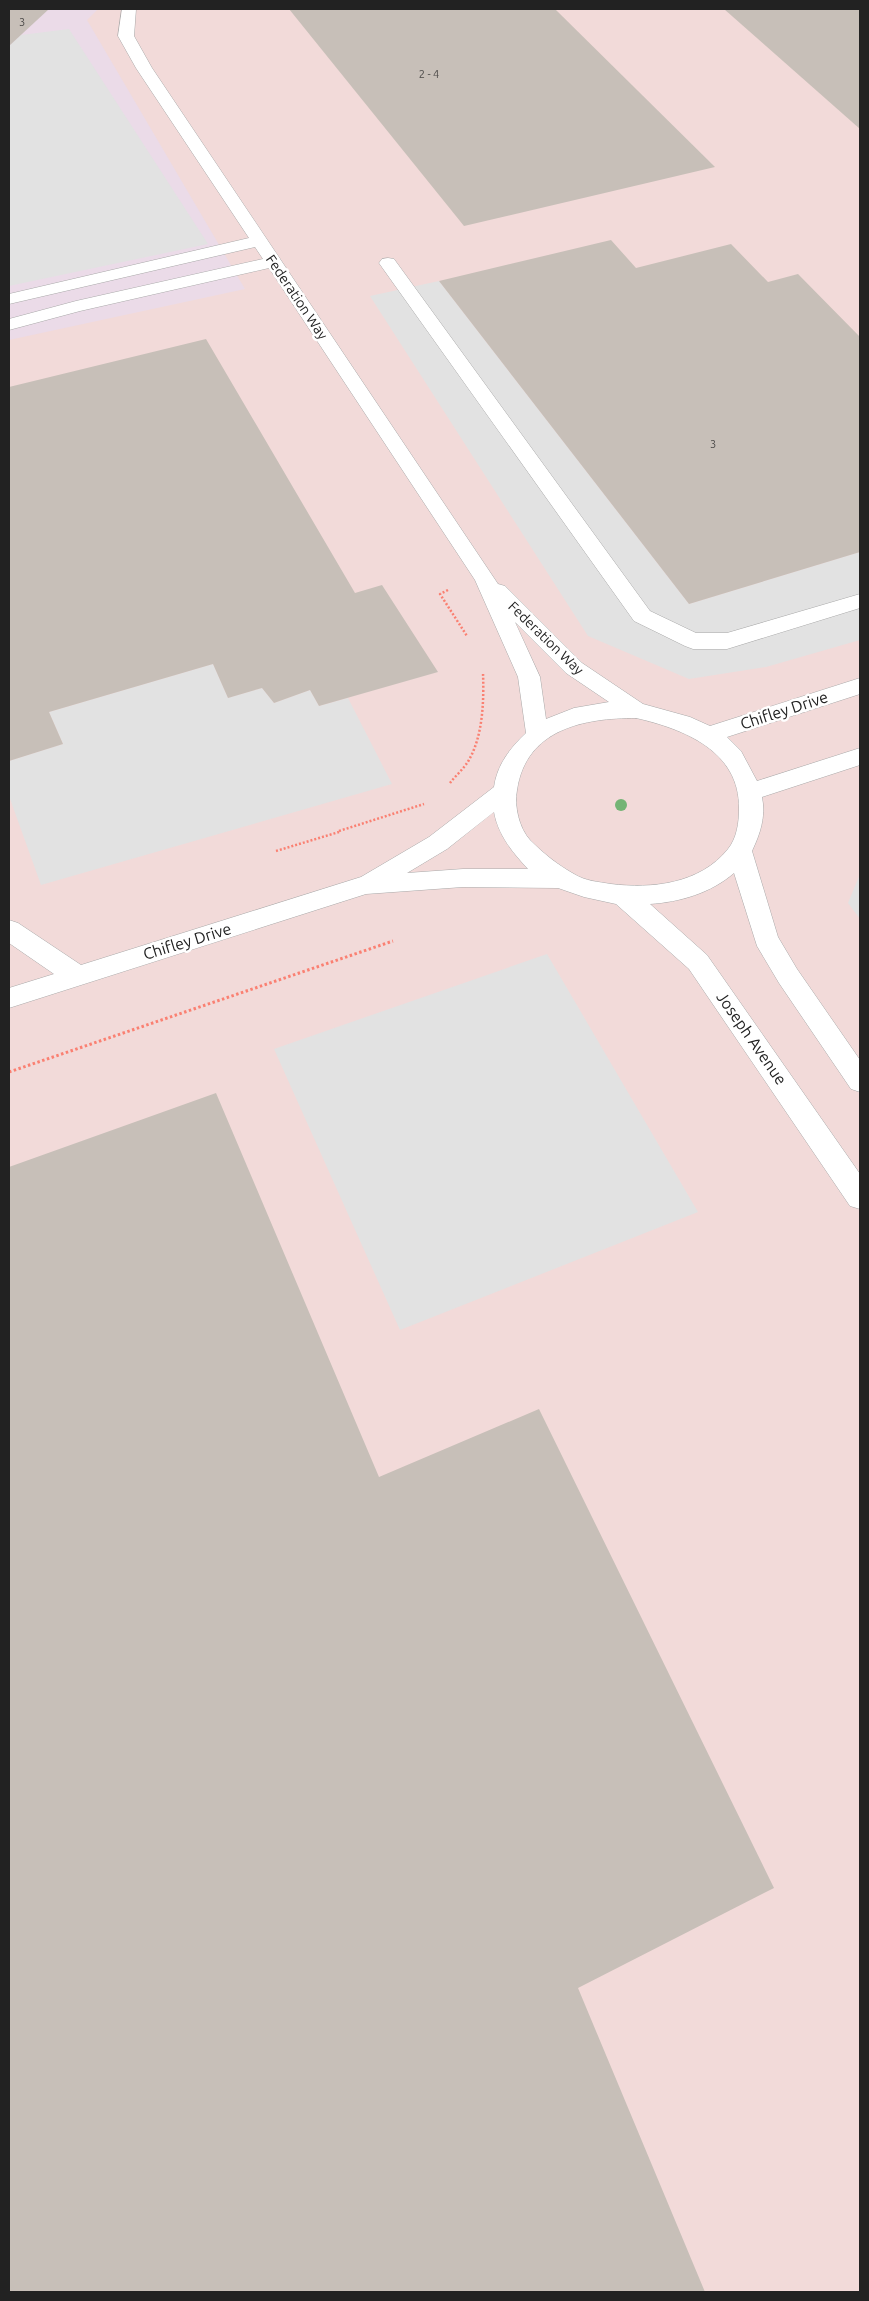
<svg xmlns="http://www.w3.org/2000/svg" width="869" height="2301" viewBox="0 0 869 2301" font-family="Ubuntu,sans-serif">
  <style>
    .commercial { fill: #f2dad9 }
    .industrial { fill: #ebdbe8 }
    .parking { fill: #e2e2e2 }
    .building { fill: #c7bfb8 }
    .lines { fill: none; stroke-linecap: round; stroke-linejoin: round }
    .minor-casing { stroke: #a9a9a9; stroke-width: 1 }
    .path-far1 { stroke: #fa8072; stroke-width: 2.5; stroke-dasharray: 2 2; stroke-linecap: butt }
    .path { stroke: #fa8072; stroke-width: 3; stroke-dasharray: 2.5 2.5; stroke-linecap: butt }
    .minor { fill: #fff; fill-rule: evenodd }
    .tree { fill: #74b475 }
    .labels { text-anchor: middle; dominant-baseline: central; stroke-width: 5; stroke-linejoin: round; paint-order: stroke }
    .far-number-label { font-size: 11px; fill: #4b4948 }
    .far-street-label { font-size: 14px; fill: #222; stroke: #fff }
    .street-label { font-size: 16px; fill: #222; stroke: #fff }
  </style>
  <rect width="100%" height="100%" fill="#f2efe9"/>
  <rect class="commercial" x="9" y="9" width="851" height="2283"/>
  <polygon class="industrial" points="9,9 98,9 87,20 245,289 9,340"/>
  <g class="parking">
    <polygon points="69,29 208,244 9,286 9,46 21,35"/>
    <polygon points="439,281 689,604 860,552 860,640 766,667 689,679 588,636 370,296"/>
    <polygon points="213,664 228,698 262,688 274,703 310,690 319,706 348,698 392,784 41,885 9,796 9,761 63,744 49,712"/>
    <polygon points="860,874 860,919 848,903"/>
    <polygon points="547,954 698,1212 400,1330 274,1049"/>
  </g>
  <g class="building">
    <polygon points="9,9 49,9 9,46"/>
    <polygon points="289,9 555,9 715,167 464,226"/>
    <polygon points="724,9 860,9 860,129"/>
    <polygon points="611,240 636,268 731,244 768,282 798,274 860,337 860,552 689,604 439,281"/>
    <polygon points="206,339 355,593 382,585 438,672 319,706 310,690 274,703 262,688 228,698 213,664 49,712 63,744 9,761 9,387"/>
    <polygon points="216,1093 379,1477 539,1409 774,1888 578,1988 705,2292 9,2292 9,1167"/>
  </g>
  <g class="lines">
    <defs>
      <g id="minor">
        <path d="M 122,9 L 136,9 L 134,36 L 152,68 L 498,584 L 505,586 L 582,663 L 643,704 L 690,717 L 710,726 L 860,678 L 860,694 L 727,737 L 741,751 L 757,781 L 860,748 L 860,765 L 762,797 C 766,817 760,834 752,851 L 778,937 L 797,969 L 860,1060 L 860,1092 L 851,1089 L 779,983 L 757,946 L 734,873 C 711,893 680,902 650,904 L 707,955 L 860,1174 L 860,1209 L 850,1206 L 689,969 L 616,904 L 584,897 L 558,888 L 463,887 L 366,894 L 9,1008 L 9,988 L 54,974 L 9,943 L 9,920 L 18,923 L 81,965 L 361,877 L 429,837 L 494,787 C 497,765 510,748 526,733 L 518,677 L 475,580 L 269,268 L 80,311 L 9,330 L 9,319 L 76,301 L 263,259 L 255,247 L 9,304 L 9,294 L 249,238 L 136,68 L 118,36 ZM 515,622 L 566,673 L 609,702 L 574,708 L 546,719 L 540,677 ZM 636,718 C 684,729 740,751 739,809 C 739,822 737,838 728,849 C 700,884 652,889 611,884 C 599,882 585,881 574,874 C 558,865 544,854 530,840 C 519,828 514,806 517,790 C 526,729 584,718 636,718 ZM 494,812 C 498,835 513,853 528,869 L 463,869 L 407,873 L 447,849 Z"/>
        <polygon points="388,258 394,259 650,611 696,633 727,633 860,594 860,608 727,649 693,649 685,646 634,621 379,263 382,259"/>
      </g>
    </defs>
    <use href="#minor" class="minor-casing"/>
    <g class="path-far1">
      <polyline points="448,590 440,594 467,636"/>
      <path d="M 450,783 C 456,775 465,768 470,758 C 483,734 484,700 483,673"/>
      <polyline points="339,831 424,804"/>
      <polyline points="276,851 339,832"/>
    </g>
    <polyline class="path" points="9,1072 393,941"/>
    <use href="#minor" class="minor"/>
  </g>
  <circle class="tree" cx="621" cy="805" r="6"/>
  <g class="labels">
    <g class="far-number-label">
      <text x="22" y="22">3</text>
      <text x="429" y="74">2 - 4</text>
      <text x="713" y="444">3</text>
    </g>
    <g class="far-street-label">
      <text transform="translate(297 297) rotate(56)">Federation Way</text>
      <text transform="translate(546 638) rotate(44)">Federation Way</text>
    </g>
    <g class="street-label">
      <text transform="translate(784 710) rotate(-18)">Chifley Drive</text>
      <text transform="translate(187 941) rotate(-17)">Chifley Drive</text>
      <text transform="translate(752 1038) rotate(55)">Joseph Avenue</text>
    </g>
  </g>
  <rect width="869" height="2301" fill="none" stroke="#222222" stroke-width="20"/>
</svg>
